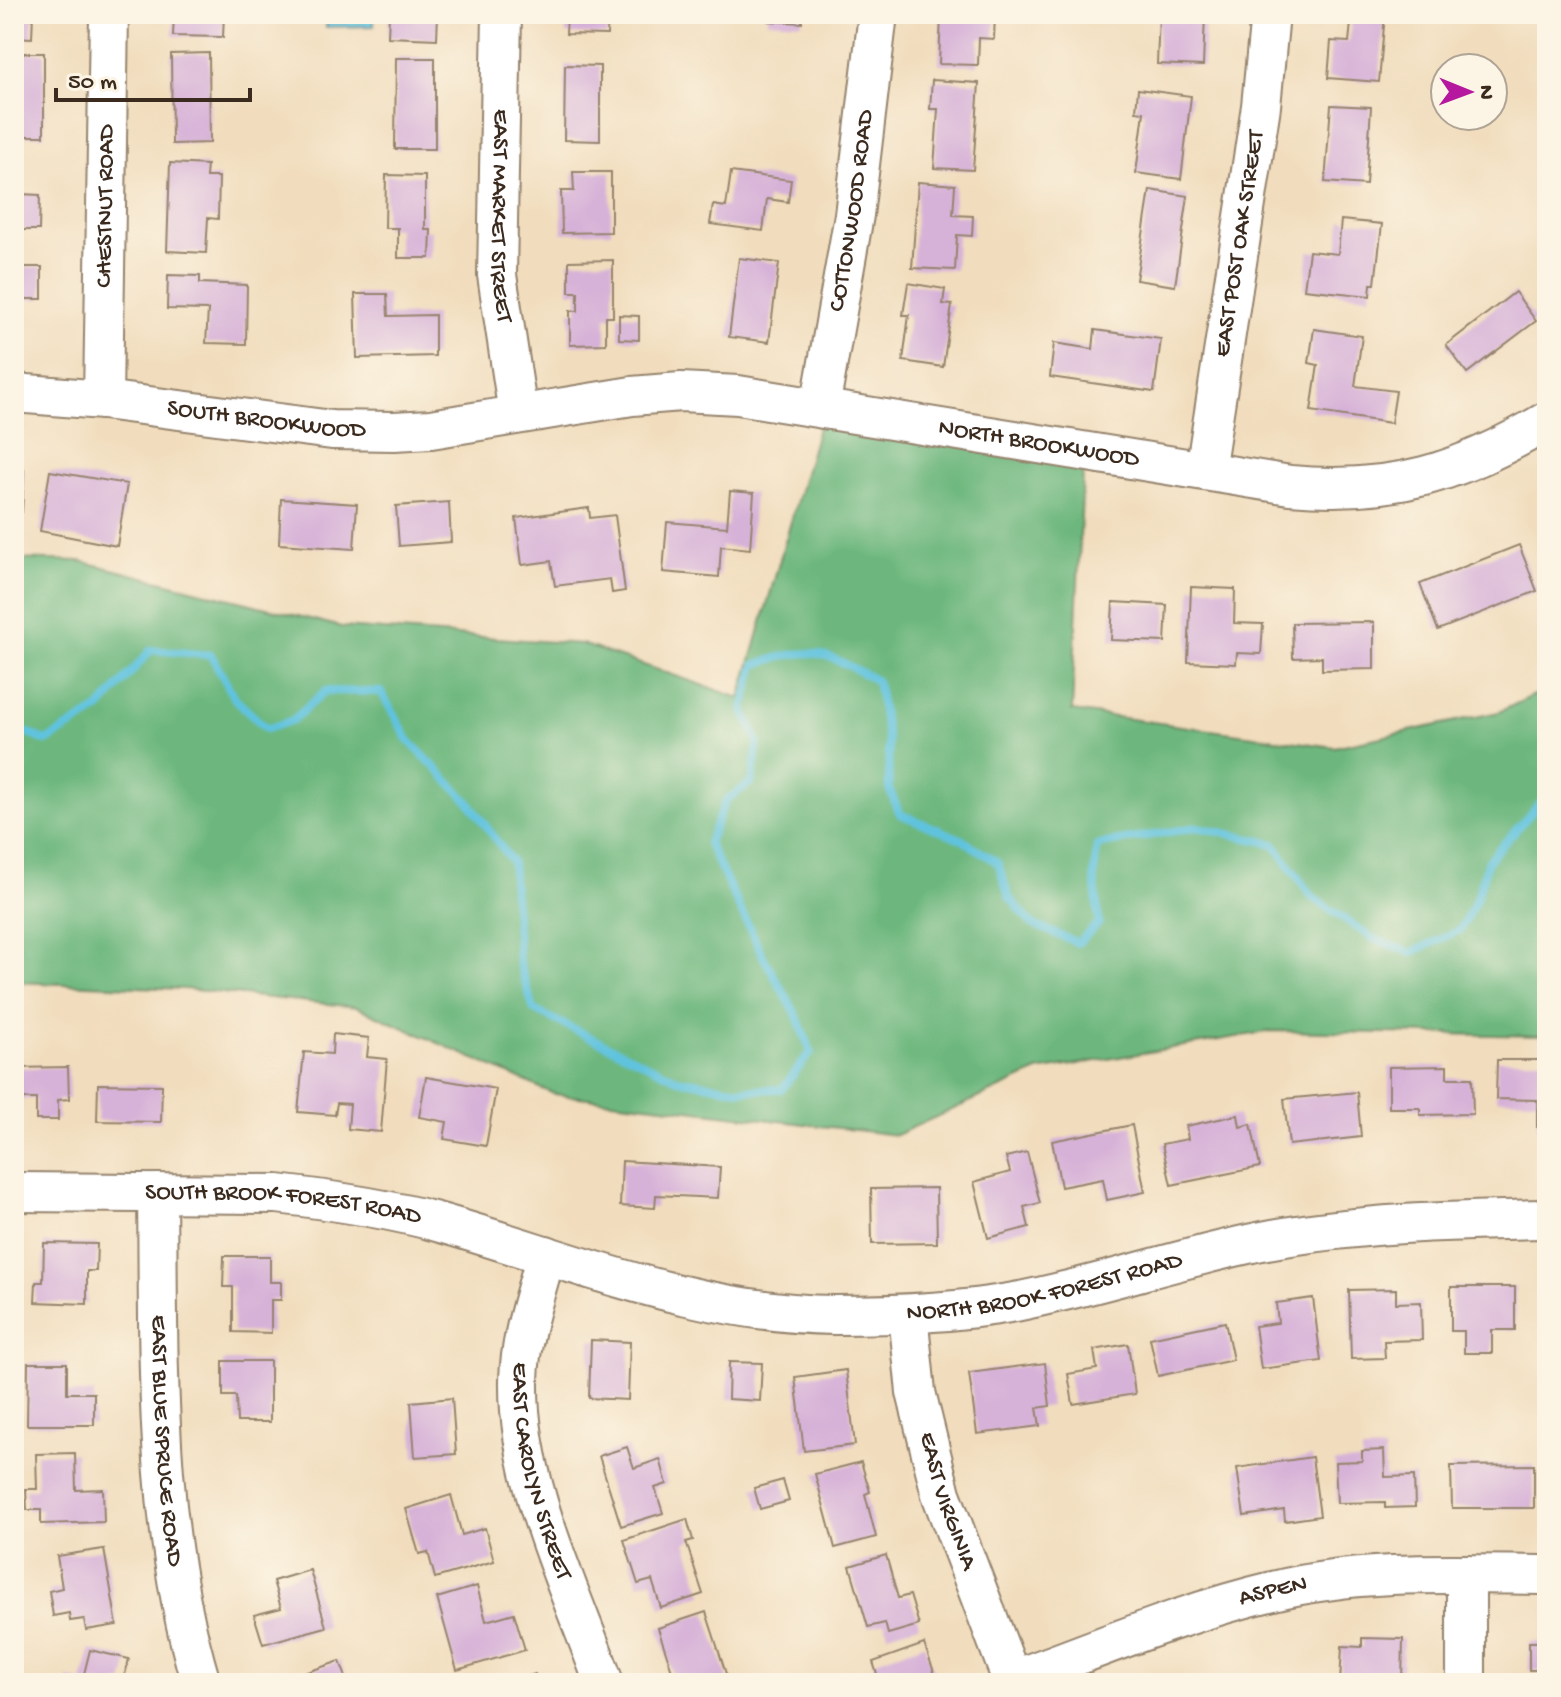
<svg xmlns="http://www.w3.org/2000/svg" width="1561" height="1697" viewBox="0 0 1561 1697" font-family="'Gochi Hand',sans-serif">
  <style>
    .forest { fill: #6db77e; stroke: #54704e; stroke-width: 2 }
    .water { fill: #60c3de; stroke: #4e767e; stroke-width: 2 }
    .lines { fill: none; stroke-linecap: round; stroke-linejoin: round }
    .stream { stroke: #60c3de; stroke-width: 8 }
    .building { fill: #d7b2d8 }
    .minor-casing { stroke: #96846e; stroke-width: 42 }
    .minor { stroke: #fff; stroke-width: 38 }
    .labels { text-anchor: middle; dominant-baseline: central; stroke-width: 7; stroke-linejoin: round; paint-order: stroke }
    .street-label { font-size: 24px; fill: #3b2a1e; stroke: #fcf5e5 }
  </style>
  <rect width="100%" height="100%" fill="#fcf5e5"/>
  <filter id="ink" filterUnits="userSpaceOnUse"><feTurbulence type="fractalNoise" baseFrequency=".0125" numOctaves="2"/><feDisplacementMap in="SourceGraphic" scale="16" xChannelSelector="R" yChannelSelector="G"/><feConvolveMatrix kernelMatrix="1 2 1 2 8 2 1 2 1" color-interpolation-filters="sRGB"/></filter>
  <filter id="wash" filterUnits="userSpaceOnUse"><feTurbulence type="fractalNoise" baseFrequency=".006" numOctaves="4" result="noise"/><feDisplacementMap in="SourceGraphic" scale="32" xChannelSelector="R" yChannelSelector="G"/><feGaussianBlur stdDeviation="1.8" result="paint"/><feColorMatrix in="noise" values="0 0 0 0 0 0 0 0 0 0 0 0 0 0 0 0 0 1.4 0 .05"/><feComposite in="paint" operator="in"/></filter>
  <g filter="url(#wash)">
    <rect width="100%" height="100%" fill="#f1ddbd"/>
    <polygon class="forest" points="820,421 1084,451 1072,711 1334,747 1499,712 1547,689 1547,1036 1271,1031 1038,1071 896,1135 554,1094 357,1007 185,989 14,982 14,559 80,561 342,627 582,644 740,698"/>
    <polygon class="water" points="326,14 374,14 374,26 326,27"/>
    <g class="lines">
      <path class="stream" d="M 14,727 L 46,741 L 99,709 L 151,650 L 211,655 L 235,699 L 267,729 L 293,720 L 325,691 L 381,692 L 409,741 L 468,801 L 512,862 L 519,963 L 534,1010 L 677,1079 L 739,1090 L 782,1089 L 811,1052 L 796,1014 L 764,958 L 708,843 L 726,800 L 752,782 L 758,742 L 743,709 L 755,665 C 814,644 824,652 877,681 L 888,741 L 889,789 L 900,814 L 961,839 L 998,863 L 1009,897 L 1032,924 L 1078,943 L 1099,923 L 1094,875 L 1097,845 L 1197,827 L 1274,844 L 1312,897 L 1372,938 L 1411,953 L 1460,930 L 1476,900 L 1488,861 L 1547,795"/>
    </g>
    <g id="blocks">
      <g class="building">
        <polygon points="14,14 33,14 32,38 14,37"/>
        <polygon points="174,14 224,14 223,37 173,36"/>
        <polygon points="389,14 438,14 437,39 388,37"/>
        <polygon points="567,14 608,14 607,35 566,34"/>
        <polygon points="768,14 802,14 802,23 768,21"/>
        <polygon points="941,14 995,15 994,39 979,38 978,65 939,64"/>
        <polygon points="1159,14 1205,14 1203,66 1157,64"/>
        <polygon points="1352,14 1385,14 1379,82 1328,78 1331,41 1349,42"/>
        <rect x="14" y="53" width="30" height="83"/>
        <polygon points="209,53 210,143 172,144 171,54"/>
        <polygon points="396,58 435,58 435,149 395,149"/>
        <polygon points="565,65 600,66 600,141 564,140"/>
        <polygon points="932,80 979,83 973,170 934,168 938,109 930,109"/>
        <polygon points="1138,89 1191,96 1181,179 1136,173 1144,112 1136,111"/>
        <polygon points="1331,105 1371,107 1366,185 1325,182"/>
        <polygon points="14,163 21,163 20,194 40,195 39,230 14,230"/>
        <polygon points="170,163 207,165 206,177 219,177 218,219 208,218 206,253 167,251"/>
        <polygon points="573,172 611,172 611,232 562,233 561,191 574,191"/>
        <polygon points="731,172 791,180 788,202 767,199 763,231 710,224 713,205 726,207"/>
        <polygon points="386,175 425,176 425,230 431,230 430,258 398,258 398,228 385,228"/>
        <polygon points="918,182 955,185 953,215 973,216 972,236 957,235 955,270 912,268"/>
        <polygon points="1150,190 1188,196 1175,286 1136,280"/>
        <polygon points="1341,220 1382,224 1375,284 1371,284 1370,296 1304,289 1309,251 1338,254"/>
        <polygon points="739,258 779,263 769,342 729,337"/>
        <polygon points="613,260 613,317 606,317 606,344 570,345 570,311 578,311 578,292 569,292 569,261"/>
        <rect x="14" y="267" width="28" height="32"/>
        <polygon points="168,275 200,276 200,283 247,285 246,344 206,343 208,310 167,309"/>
        <polygon points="908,283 945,289 943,304 952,305 943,367 903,361 909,315 903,315"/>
        <polygon points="1515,292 1536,321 1467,373 1446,345"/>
        <polygon points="355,294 387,294 388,316 435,315 435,356 357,358"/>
        <polygon points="619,315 639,316 639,340 619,339"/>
        <polygon points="1314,329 1362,336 1355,386 1396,391 1391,423 1311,411 1318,365 1309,363"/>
        <polygon points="1095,330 1161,339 1154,392 1050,377 1054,343 1093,349"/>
        <polygon points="14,469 24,470 22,512 14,511"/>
        <polygon points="50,471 127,484 117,546 40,531"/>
        <polygon points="730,491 754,493 750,549 721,546 719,577 663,572 667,522 727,527"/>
        <polygon points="281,499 357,504 354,549 279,544"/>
        <polygon points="449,502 451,542 399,546 396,506"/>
        <polygon points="589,508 590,518 615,515 625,591 612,593 610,579 555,586 551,561 522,565 516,518"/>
        <polygon points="1519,545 1537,591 1438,630 1420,584"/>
        <polygon points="1191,587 1235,589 1234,623 1263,624 1261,654 1237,653 1236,664 1188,662"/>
        <polygon points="1113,602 1167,605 1165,642 1111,640"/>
        <polygon points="1374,622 1374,669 1322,670 1322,657 1293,658 1292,623"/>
        <polygon points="333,1034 369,1038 367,1057 387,1059 381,1132 348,1129 350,1104 337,1103 335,1115 298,1112 304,1052 332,1054"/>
        <polygon points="1497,1060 1547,1060 1547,1127 1537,1127 1537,1100 1496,1099"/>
        <polygon points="1447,1066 1447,1078 1472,1078 1473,1114 1420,1115 1420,1108 1389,1108 1389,1067"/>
        <polygon points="68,1067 69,1099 58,1100 58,1120 36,1120 36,1099 21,1099 21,1111 14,1111 14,1068"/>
        <polygon points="426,1077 496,1089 486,1146 444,1139 447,1122 419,1117"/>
        <polygon points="98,1084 162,1085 161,1122 97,1121"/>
        <polygon points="1357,1092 1361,1137 1289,1145 1284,1099"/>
        <polygon points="1238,1115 1240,1127 1251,1124 1260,1167 1171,1185 1162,1144 1188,1139 1186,1126"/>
        <polygon points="1132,1125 1145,1192 1107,1200 1103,1179 1061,1187 1052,1141"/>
        <polygon points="1027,1152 1040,1203 1024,1207 1029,1227 988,1238 974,1182 1010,1172 1006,1157"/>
        <polygon points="622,1161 720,1167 718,1198 656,1195 655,1208 620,1206"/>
        <polygon points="936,1188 937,1243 872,1244 871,1189"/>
        <polygon points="44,1243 97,1244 96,1271 87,1271 87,1304 35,1302 36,1282 43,1282"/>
        <polygon points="224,1256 270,1256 270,1282 281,1282 281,1300 271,1300 271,1333 233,1332 233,1287 223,1287"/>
        <polygon points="1451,1287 1515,1287 1515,1330 1492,1330 1492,1353 1464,1353 1464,1331 1451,1331"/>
        <polygon points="1396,1289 1396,1303 1421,1302 1422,1340 1384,1341 1385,1358 1351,1359 1349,1290"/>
        <polygon points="1313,1298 1321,1361 1261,1369 1255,1326 1278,1323 1276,1303"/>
        <polygon points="1225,1322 1233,1360 1158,1376 1150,1338"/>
        <polygon points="591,1340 630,1342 628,1400 589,1398"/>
        <polygon points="1128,1344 1135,1394 1073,1404 1068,1374 1097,1369 1094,1350"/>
        <polygon points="223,1361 270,1361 270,1422 237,1422 236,1396 223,1396"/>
        <polygon points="729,1362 762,1363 760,1401 728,1399"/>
        <polygon points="28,1363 67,1363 67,1393 94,1393 94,1425 27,1425"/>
        <polygon points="1045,1363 1050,1406 1037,1408 1040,1426 977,1434 969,1373"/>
        <polygon points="846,1370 855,1445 804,1451 795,1377"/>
        <polygon points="452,1398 456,1454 415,1457 411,1402"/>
        <polygon points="627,1447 634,1468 660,1459 667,1484 655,1488 663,1513 621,1526 599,1456"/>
        <polygon points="1384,1450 1385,1477 1414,1476 1415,1507 1385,1508 1385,1502 1337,1503 1335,1462 1362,1461 1362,1451"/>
        <polygon points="75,1453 76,1490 103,1489 104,1522 41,1524 41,1510 27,1510 26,1489 37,1489 36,1454"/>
        <polygon points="1312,1457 1320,1516 1285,1521 1284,1510 1244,1516 1237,1468"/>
        <polygon points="861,1462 870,1492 865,1494 876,1537 835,1548 815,1474"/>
        <polygon points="1534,1465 1534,1508 1452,1508 1451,1466"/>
        <polygon points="783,1480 789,1501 760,1509 754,1488"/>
        <polygon points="451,1495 462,1535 485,1528 494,1561 435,1578 428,1552 419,1554 406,1509"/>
        <polygon points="687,1519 693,1540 686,1542 703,1594 661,1608 652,1580 638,1584 624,1540"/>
        <polygon points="104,1549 117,1625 86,1630 84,1619 70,1621 69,1613 53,1616 49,1591 62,1588 57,1556"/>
        <polygon points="886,1555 898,1598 910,1595 919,1625 888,1634 885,1623 868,1627 850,1566"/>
        <polygon points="310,1570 326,1627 263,1644 254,1615 281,1608 273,1581"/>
        <polygon points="477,1586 486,1621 514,1613 525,1650 457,1670 437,1598"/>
        <polygon points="706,1612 729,1683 676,1683 658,1628"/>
        <polygon points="1362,1638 1403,1639 1402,1683 1340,1683 1342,1646 1362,1647"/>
        <rect x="1529" y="1642" width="18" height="28"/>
        <polygon points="924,1644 938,1683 880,1683 873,1662"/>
        <polygon points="90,1650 129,1659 123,1683 67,1683 68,1678 82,1682"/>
        <polygon points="340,1661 348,1683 300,1683 298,1675"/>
        <polygon points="535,1674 538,1683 511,1683 511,1682"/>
      </g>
    </g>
  </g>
  <g filter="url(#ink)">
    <use href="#blocks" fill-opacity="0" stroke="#96846e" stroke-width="2"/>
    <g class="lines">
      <defs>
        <g id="minor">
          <path id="s1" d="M 502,14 L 497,275 L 518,414"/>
          <path id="s2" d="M 14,393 L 103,400 L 332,430 L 394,431 L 431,429 L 632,396 L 681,392 L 738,395 L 1290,485 C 1393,494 1460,473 1547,421"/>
          <path id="s3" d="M 103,400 L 109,14"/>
          <path id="s4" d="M 820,408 L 854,215 L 878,14"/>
          <path id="s5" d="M 1205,471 L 1261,106 L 1270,14"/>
          <path id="s6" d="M 14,1192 L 277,1194 C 330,1200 385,1208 437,1222 C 571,1260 692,1313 834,1315 C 895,1315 956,1313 1015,1302 C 1098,1286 1179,1258 1262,1241 C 1356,1223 1452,1221 1547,1219"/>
          <path id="s7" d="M 157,1193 C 159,1359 153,1523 201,1683"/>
          <path id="s8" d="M 546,1255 C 535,1296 520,1338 519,1380 C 517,1482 570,1588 604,1683"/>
          <path id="s9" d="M 908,1314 L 916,1392 L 941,1494 L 1013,1683"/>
          <path id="s10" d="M 1012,1680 C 1098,1649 1184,1612 1273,1591 C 1362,1569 1456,1574 1547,1575"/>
          <polyline points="1466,1683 1466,1574"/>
        </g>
      </defs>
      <use href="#minor" class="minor-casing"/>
      <use href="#minor" class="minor"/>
    </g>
  </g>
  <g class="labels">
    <g class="street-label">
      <text stroke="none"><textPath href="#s3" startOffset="194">CHESTNUT ROAD</textPath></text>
      <text stroke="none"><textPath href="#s4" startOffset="200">COTTONWOOD ROAD</textPath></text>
      <text stroke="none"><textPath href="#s1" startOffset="202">EAST MARKET STREET</textPath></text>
      <text stroke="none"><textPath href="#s5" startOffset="230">EAST POST OAK STREET</textPath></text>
      <text stroke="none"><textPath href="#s2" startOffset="254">SOUTH BROOKWOOD</textPath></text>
      <text stroke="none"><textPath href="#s2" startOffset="1034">NORTH BROOKWOOD</textPath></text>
      <text stroke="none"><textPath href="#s6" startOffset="270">SOUTH BROOK FOREST ROAD</textPath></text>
      <text stroke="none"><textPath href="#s6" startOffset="1048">NORTH BROOK FOREST ROAD</textPath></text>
      <text stroke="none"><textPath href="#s7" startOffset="248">EAST BLUE SPRUCE ROAD</textPath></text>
      <text stroke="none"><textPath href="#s8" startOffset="222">EAST CAROLYN STREET</textPath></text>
      <text stroke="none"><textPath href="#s9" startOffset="192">EAST VIRGINIA</textPath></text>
      <text stroke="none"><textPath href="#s10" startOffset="276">ASPEN</textPath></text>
    </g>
  </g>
  <rect width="1561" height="1697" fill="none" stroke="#fcf5e5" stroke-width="48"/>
  <g transform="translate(1469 92) rotate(91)"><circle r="38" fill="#fcf5e5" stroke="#afa495" stroke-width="2"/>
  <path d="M0-6L14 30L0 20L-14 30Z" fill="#b5179e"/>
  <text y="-12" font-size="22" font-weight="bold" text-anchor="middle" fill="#3b2a1e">N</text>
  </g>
  <path d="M56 88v12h194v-12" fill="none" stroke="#3b2a1e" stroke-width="4"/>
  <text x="68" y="88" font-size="24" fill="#3b2a1e" stroke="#fcf5e5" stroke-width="6" paint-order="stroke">50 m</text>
</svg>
